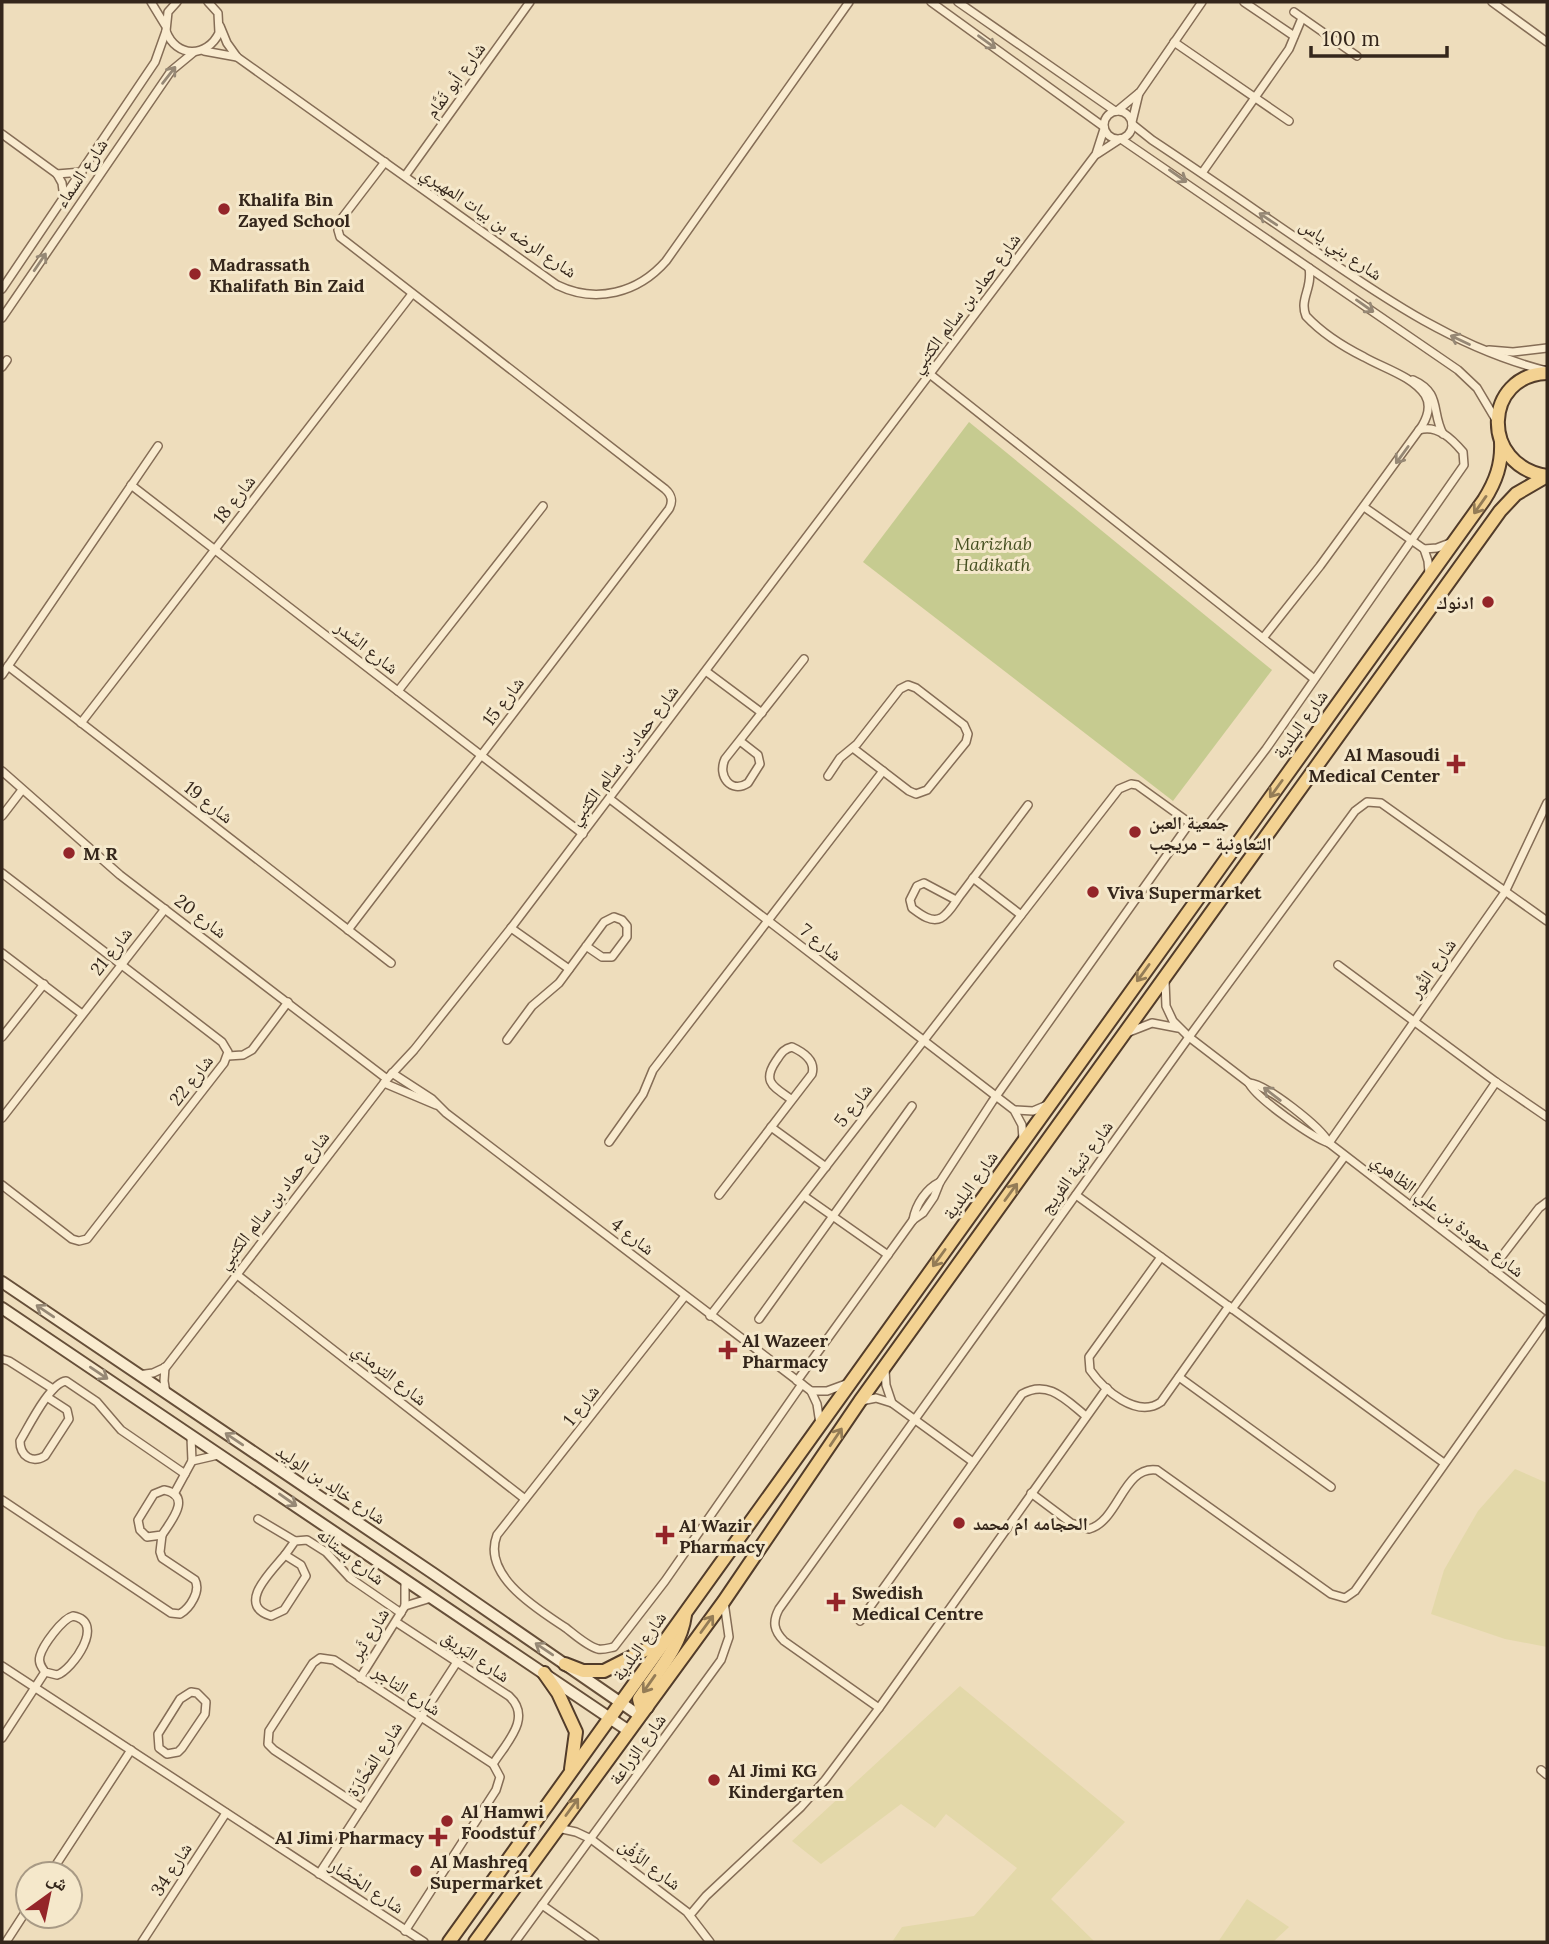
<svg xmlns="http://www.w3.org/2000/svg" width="1549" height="1944" viewBox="0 0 1549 1944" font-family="Lora,'Noto Naskh Arabic',serif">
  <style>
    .farmland { fill: #e3d8a9 }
    .green { fill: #c6cb90 }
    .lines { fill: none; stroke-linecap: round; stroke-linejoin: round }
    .street-casing { stroke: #856d56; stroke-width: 10 }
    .secondary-casing { stroke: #664f39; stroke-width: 14 }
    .primary-casing { stroke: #523c2a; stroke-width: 16 }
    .street { stroke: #f9ebcf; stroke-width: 7 }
    .secondary { stroke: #f9ebcf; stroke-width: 10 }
    .primary { stroke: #f3d292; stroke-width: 12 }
    .oneway { stroke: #968875 }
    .oneway2 { stroke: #947c56 }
    .poi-dot { fill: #942529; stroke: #f5e8cb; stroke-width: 2.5 }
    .labels { text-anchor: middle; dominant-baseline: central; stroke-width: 6; stroke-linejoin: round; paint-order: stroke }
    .street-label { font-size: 18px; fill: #34261b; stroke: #f5e8cb }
    .poi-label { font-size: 18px; font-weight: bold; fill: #34261b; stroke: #f5e8cb; text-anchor: start }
    .park-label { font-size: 18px; font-style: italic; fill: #465021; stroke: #f5e8cb }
  </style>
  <rect width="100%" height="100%" fill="#eeddbc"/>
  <g class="farmland">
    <polygon points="1515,1469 1547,1483 1547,1647 1505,1639 1431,1614 1444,1570 1478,1511"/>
    <polygon points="960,1686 1125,1822 1051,1899 1095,1942 892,1942 902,1927 974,1916 1017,1868 946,1814 935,1828 901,1804 821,1864 792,1841"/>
    <polygon points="1247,1899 1289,1927 1273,1942 1218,1942"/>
  </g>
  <polygon class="green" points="969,422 1272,670 1173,801 863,562"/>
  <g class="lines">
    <defs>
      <g id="street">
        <polyline points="151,2 165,25"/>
        <path d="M 177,2 L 168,12 L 166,31 C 176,58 207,58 219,33 L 218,13 L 208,2"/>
        <polyline points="931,2 1104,127"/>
        <polyline points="958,2 1115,111"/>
        <polyline points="1244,2 1294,36"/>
        <polyline points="1492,2 1547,42"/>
        <polyline points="1294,12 1357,56"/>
        <path d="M 220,26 L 227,43 L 237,57 L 557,285 C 596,304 638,293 666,261 L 849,2"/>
        <polyline points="1174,42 1289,121"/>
        <polyline points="204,51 237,57"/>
        <circle cx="1118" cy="125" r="14"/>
        <polyline points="1117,111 1140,92 1202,2"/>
        <polyline points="1132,122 1139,93"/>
        <path d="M 1132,124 L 1152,140 C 1205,175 1258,212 1311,248 C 1385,299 1458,349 1547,371"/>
        <polyline points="2,134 57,174 62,183 64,198"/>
        <polyline points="1121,139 1458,370 1477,388 1496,420"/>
        <polyline points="1097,154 1120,139"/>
        <polyline points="1202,173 1289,49 1302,18"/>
        <polyline points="57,174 82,172"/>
        <polyline points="405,176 530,2"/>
        <polyline points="2,289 155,62 166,31"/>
        <polyline points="2,318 171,71 194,52"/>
        <polyline points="1489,350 1513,352 1547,348"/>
        <polyline points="2,367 7,360"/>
        <polyline points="931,375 1313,678"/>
        <path d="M 1413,380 C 1442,393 1431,412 1443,434"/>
        <polyline points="131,485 583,834"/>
        <polyline points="1364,507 1424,549 1428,561 1429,573"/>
        <polyline points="1424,549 1437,548 1450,543"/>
        <path d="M 1263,638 L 1320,566 L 1422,426 C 1428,416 1431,405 1425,395 C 1412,376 1383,368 1364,357 C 1344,347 1321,332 1306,316 C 1299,299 1313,288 1309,268"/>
        <polyline points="8,666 391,963"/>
        <polyline points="707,672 762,713"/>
        <polyline points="2,675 158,446"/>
        <polyline points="398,691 543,506"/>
        <polyline points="81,723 412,294"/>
        <path d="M 740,741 L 758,755 L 760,764 L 748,783 C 731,794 717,776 725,759 L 804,659"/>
        <polyline points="2,771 120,875 387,1079"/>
        <polyline points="828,776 840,758 857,744 900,689 908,685 916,688 964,725 968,734 966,742 927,790 916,794 909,791 853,748"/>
        <polyline points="610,799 1014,1110 1022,1125 1023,1139"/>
        <polyline points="2,816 22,790"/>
        <polyline points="2,873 222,1042 228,1052 224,1063 87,1239 79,1241 72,1239 2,1185"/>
        <polyline points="973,878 1021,915"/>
        <path d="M 956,900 L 924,883 L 917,886 L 910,900 L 912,908 C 920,914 931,923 941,918 C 950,913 956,900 962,893 C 984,864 1006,834 1028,805"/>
        <polyline points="511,928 569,969"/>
        <path d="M 348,930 L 669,509 C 673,502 672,495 665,489 L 340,237 L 338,230 L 339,222 L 385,162"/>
        <polyline points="2,953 82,1014"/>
        <polyline points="1338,965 1496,1082 1547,1117"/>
        <path d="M 1165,981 L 1166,1006 L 1173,1021 L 1189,1037 L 1249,1083 C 1256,1098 1313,1138 1329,1143 L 1547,1311"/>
        <polyline points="1129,1032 1152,1023 1178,1028"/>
        <polyline points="2,1037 44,984"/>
        <polyline points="507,1040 532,1006 559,983 604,922 614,917 622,920 627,926 627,937 612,957 602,957 586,946"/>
        <polyline points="228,1056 243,1055 252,1050 288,1002"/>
        <polyline points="392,1073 432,1099 446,1113 811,1391 817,1404 820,1424"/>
        <polyline points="384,1083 436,1105"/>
        <path d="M 1249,1083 C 1266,1084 1321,1127 1329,1143"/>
        <polyline points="1015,1110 1033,1111 1047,1105"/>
        <polyline points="2,1118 165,909"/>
        <polyline points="771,1127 826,1167"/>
        <polyline points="609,1142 643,1094 653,1070 883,771"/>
        <polyline points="1329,1143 1505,892 1547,803"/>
        <path d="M 719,1195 L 812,1074 C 816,1060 803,1052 792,1047 C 783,1049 781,1054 776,1061 C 761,1083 775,1087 792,1100"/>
        <polyline points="1076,1195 1444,1463"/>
        <polyline points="804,1196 888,1255"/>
        <polyline points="1411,1206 1496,1082"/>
        <path d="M 913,1220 C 916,1204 926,1189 940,1182"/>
        <path d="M 1161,1257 L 1089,1357 L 1090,1370 C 1104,1390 1137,1419 1161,1402 L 1229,1306"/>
        <polyline points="1492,1269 1539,1208 1547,1202"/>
        <polyline points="236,1274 525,1499"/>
        <path d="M 685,1296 L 497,1535 C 481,1576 539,1610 566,1628 C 575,1635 587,1646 598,1649 C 603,1650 609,1648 614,1647 L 665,1581 L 802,1384"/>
        <polyline points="1232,1309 1345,1156"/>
        <path d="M 710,1316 L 1119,789 L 1131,784 L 1137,785 L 1194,826 L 1200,828 L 1209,824 L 1266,749 L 1464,465 L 1463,452 C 1452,439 1437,424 1419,430"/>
        <polyline points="759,1319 912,1106"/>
        <polyline points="2,1359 9,1361 53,1389"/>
        <polyline points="165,1367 164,1381 166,1393"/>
        <polyline points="885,1370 886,1385 892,1403"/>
        <polyline points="138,1375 153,1373 166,1367 387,1079 414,1050 511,928 1096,154 1104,129"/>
        <polyline points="1179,1377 1331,1487"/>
        <polyline points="797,1381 913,1220 923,1213 934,1197 940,1182 992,1102 1189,824"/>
        <polyline points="811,1391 827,1391 846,1384"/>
        <path d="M 47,1397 L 67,1410 L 69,1419 L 45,1456 C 32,1464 20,1456 20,1441 C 29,1426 50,1383 66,1381 L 97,1402 L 121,1430 L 185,1474"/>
        <polyline points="861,1401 876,1398 892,1403 973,1462"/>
        <polyline points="192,1461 218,1455"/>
        <path d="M 164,1490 C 193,1496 171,1521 162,1535 L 147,1537 L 140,1530 L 138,1520 L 154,1494 Z"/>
        <path d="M 1031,1493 L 1071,1523 L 1089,1529 C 1119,1521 1123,1465 1157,1470 L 1331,1594 L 1345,1598 L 1355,1591 L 1547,1319"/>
        <polyline points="174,1494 192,1461 191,1437"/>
        <path d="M 2,1500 L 171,1613 L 180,1614 C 190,1608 201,1591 195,1580 L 162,1558 L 160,1552 L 162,1535"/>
        <polyline points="258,1519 295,1541"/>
        <path d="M 285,1555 L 301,1565 L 306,1576 L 284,1610 L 271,1616 C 235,1605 272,1571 285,1555 Z"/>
        <polyline points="285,1555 295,1541 307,1540 326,1552 350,1578 401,1613"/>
        <polyline points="405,1606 431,1598"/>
        <path d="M 73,1616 C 107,1622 72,1670 57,1675 L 45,1672 C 42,1668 38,1663 40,1656 C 43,1645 62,1619 73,1616 Z"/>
        <path d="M 860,1621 L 1022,1394 C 1048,1379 1066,1400 1086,1416"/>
        <path d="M 396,1622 L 509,1696 C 533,1718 506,1743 493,1764"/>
        <polyline points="2,1666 424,1942"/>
        <polyline points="360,1678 405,1606 405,1580"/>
        <polygon points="191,1692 197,1693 206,1702 205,1714 182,1748 178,1752 167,1754 159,1748 158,1734 180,1699"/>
        <path d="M 879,1708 L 784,1641 C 774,1631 772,1622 779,1609 L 1189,1037 L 1355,811 L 1367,802 L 1381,803 L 1547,921"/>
        <polyline points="2,1738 45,1672"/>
        <polyline points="1541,1770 1547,1775"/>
        <polyline points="362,1808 274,1750 268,1744 269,1731 313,1663 320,1658 334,1660 493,1764 500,1777 496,1790 405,1931"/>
        <polyline points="558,1828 576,1832 591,1839 687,1912 710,1942"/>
        <polyline points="50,1874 131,1750"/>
        <polyline points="319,1874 457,1662"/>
        <polyline points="542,1905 595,1942"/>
        <polyline points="690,1915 706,1896 801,1807 825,1780 879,1708 1107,1388"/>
        <polyline points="6,1942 28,1908"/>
        <polyline points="142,1942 226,1813"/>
        <polyline points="515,1942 721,1660 729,1637 724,1602"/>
      </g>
      <g id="secondary">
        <polyline points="2,1282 434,1574 640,1716"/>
        <polyline points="2,1308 629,1731"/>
      </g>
      <g id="primary">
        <path d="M 1547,476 C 1479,465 1484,375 1547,373"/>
        <polyline points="565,1664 583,1671 604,1671 661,1642"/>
        <polyline points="544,1673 558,1693 576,1732 571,1769"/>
        <path d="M 647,1707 L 641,1707 L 639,1699 C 656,1673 681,1647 685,1615"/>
        <path d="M 449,1942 L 1484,500 C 1496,481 1502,464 1501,442"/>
        <polyline points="475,1942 724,1601 860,1401 1500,511 1516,494 1547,476"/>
      </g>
    </defs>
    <use href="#street" class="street-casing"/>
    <use href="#secondary" class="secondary-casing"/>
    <use href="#primary" class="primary-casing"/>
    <use href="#street" class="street"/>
    <use href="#secondary" class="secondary"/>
    <use href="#primary" class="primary"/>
  </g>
  <defs><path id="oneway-shaft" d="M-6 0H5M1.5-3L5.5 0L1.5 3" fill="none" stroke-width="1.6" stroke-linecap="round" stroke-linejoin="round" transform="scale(1.75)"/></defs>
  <g class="oneway">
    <use href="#oneway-shaft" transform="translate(987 42) rotate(36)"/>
    <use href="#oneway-shaft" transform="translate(169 75) rotate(-52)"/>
    <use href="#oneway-shaft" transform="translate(1178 176) rotate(35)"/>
    <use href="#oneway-shaft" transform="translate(1268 219) rotate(-146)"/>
    <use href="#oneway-shaft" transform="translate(40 262) rotate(-56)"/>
    <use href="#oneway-shaft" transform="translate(1365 306) rotate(35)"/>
    <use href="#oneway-shaft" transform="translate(1460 340) rotate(-155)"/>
    <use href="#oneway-shaft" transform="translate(1402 455) rotate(126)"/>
    <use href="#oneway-shaft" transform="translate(1272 1094) rotate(-142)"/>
    <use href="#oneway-shaft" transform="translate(45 1311) rotate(-146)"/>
    <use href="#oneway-shaft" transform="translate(99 1373) rotate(34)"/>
    <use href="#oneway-shaft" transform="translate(234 1439) rotate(-146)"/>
    <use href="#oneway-shaft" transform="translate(288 1500) rotate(35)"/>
    <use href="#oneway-shaft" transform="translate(544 1649) rotate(-146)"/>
  </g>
  <g class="oneway2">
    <use href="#oneway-shaft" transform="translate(1480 505) rotate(125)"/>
    <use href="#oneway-shaft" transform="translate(1276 789) rotate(126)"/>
    <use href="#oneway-shaft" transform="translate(1143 973) rotate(126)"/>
    <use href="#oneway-shaft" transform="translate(1011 1192) rotate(-54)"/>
    <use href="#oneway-shaft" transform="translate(939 1258) rotate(126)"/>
    <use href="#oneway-shaft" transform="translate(836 1437) rotate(-56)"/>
    <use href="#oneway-shaft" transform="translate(707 1624) rotate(-54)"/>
    <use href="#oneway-shaft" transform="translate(649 1684) rotate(125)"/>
    <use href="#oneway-shaft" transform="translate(572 1807) rotate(-54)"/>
  </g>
  <g class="poi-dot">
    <circle cx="224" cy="209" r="7"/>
    <circle cx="195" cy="274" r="7"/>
    <circle cx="1488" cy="602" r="7"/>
    <path d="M1452.5 753.5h7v7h7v7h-7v7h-7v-7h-7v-7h7z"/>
    <circle cx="1135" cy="832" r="7"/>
    <circle cx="69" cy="853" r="7"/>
    <circle cx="1093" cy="892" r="7"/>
    <path d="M724.5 1339.5h7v7h7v7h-7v7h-7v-7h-7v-7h7z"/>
    <circle cx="959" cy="1523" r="7"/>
    <path d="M661.5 1524.5h7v7h7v7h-7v7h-7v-7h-7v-7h7z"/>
    <path d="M832.5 1591.5h7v7h7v7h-7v7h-7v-7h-7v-7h7z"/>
    <circle cx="714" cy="1780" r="7"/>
    <circle cx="447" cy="1821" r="7"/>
    <path d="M434.5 1826.5h7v7h7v7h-7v7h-7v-7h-7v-7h7z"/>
    <circle cx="416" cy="1871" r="7"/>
  </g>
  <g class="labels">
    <g class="street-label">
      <text transform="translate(455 80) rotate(-54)">شارع أبو تَمَّام</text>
      <text transform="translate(81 173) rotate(-56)">شارع السماء</text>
      <text transform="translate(499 222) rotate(34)">شارع الرضه بن بيات المهيري</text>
      <text transform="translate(1341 249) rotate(34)">شارع بني ياس</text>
      <text transform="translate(965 303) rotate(-53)">شارع حماد بن سالم الكتبي</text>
      <text transform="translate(234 499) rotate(-52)">شارع 18</text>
      <text transform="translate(367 647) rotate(38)">شارع السَّدر</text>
      <text transform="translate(503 701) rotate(-53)">شارع 15</text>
      <text transform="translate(1300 724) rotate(-54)">شارع البلدية</text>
      <text transform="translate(623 755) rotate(-53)">شارع حماد بن سالم الكتبي</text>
      <text transform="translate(209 802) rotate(38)">شارع 19</text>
      <text transform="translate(201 916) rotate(37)">شارع 20</text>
      <text transform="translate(821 942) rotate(38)">شارع 7</text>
      <text transform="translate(111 951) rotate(-52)">شارع 21</text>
      <text transform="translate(1432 968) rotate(-55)">شارع النُّور</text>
      <text transform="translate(191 1080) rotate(-52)">شارع 22</text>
      <text transform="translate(853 1105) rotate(-52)">شارع 5</text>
      <text transform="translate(1076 1167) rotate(-54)">شارع ثنية الفريج</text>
      <text transform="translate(970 1185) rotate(-54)">شارع البلدية</text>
      <text transform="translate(273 1200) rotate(-52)">شارع حماد بن سالم الكتبي</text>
      <text transform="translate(1448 1215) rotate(38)">شارع حمودة بن علي الظاهري</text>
      <text transform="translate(633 1236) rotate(37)">شارع 4</text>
      <text transform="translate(390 1374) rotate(38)">شارع الترمذي</text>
      <text transform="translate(581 1405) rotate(-52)">شارع 1</text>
      <text transform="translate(331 1484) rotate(34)">شارع خالِد بن الوليد</text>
      <text transform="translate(351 1556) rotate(38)">شارع بستانه</text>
      <text transform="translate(369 1634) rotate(-58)">شارع ثَبر</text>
      <text transform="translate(639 1646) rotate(-55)">شارع البلدية</text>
      <text transform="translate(476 1656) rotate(34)">شارع البَريق</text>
      <text transform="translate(407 1690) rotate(33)">شارع التاجر</text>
      <text transform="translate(637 1749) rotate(-54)">شارع الزراعة</text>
      <text transform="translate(374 1759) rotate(-57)">شارع المَحَّارَة</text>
      <text transform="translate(650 1864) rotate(37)">شارع الزَّفْن</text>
      <text transform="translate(171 1869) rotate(-57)">شارع 34</text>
      <text transform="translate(367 1886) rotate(33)">شارع الحْضَار</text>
    </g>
    <g class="poi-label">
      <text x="238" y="199">Khalifa Bin<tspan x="238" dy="21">Zayed School</tspan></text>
      <text x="209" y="264">Madrassath<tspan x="209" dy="21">Khalifath Bin Zaid</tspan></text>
      <text x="1474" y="602" text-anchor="end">ادنوك</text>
      <text x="1440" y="754" text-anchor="end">Al Masoudi<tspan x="1440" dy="21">Medical Center</tspan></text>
      <text x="1149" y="822">جمعية العبن<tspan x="1149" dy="21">التعاونبة - مريجب</tspan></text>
      <text x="83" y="853">M R</text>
      <text x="1107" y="892">Viva Supermarket</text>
      <text x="742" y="1340">Al Wazeer<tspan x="742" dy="21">Pharmacy</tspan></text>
      <text x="973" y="1523">الحجامه ام محمد</text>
      <text x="679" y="1525">Al Wazir<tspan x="679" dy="21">Pharmacy</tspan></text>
      <text x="852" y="1592">Swedish<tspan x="852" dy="21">Medical Centre</tspan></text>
      <text x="728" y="1770">Al Jimi KG<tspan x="728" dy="21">Kindergarten</tspan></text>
      <text x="461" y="1811">Al Hamwi<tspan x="461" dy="21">Foodstuf</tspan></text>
      <text x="424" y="1837" text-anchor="end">Al Jimi Pharmacy</text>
      <text x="430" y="1861">Al Mashreq<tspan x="430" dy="21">Supermarket</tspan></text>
    </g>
    <g class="park-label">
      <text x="993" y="543">Marizhab<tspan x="993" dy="21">Hadikath</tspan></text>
    </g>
  </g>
  <rect width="1549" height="1944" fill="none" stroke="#34261b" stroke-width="7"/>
  <g transform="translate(49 1895) rotate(33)"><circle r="33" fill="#f5e8cb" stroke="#a89a85" stroke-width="2"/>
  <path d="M0-5L12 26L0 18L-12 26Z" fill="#942529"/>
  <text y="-10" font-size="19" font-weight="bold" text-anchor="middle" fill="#34261b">ش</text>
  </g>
  <path d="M1311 46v10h136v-10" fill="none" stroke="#34261b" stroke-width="3.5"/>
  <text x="1322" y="46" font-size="21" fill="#34261b" stroke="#f5e8cb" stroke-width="5" paint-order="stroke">100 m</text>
</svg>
